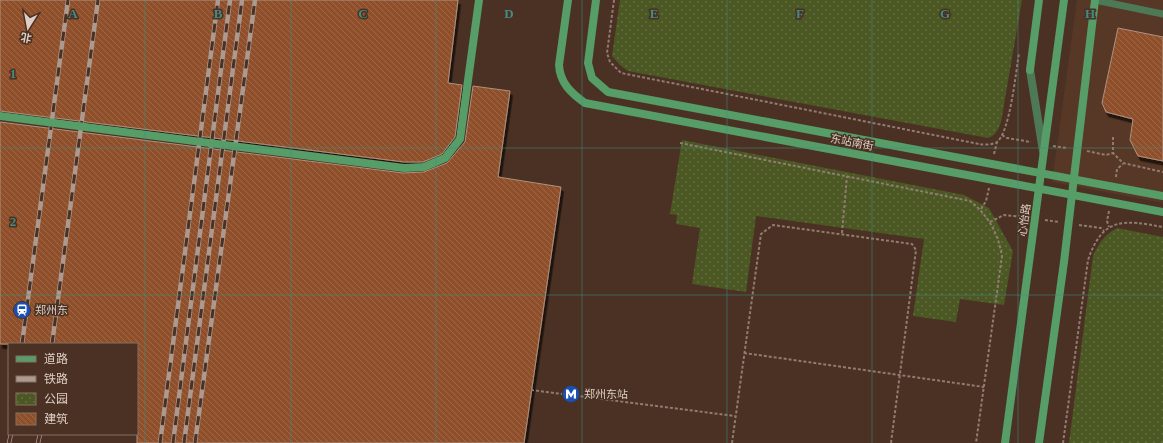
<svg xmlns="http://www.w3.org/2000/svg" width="1163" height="443" viewBox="0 0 1163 443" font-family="'Times New Roman','Noto Sans SC',serif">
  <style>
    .built { fill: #573826 }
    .park { fill: url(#park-dots) }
    .building { fill: url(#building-back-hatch); stroke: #af9180; filter: url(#shadow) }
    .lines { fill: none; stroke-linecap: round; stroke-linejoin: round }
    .path { stroke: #907c70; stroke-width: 2; stroke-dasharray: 3 2; stroke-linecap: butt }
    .lane { stroke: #4e7957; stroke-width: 7 }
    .street { stroke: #4e7957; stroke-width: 8 }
    .secondary { stroke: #569d68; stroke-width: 8 }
    .rail-casing { stroke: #ac998f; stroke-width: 4.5 }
    .rail { stroke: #4a3123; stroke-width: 3; stroke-dasharray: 9; stroke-linecap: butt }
    .secondary-bridge { stroke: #569d68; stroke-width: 8 }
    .grid { fill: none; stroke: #438c84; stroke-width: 1; stroke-opacity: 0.55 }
    .labels { text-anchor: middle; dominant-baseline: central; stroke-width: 3; stroke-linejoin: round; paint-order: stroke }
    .street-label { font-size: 11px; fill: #decec5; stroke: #4a3123 }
    .poi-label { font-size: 11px; fill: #decec5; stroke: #4a3123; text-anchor: start }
    .grid-label { font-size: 13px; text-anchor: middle; font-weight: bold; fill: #438c84; stroke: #4a3123; stroke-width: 3; stroke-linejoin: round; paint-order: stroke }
  </style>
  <defs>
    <pattern id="park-dots" width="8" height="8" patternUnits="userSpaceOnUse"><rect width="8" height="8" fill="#4b5823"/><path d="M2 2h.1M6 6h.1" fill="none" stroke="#646f41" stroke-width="1.8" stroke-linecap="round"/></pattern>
    <pattern id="building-back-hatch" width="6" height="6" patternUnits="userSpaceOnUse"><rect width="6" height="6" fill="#8e5029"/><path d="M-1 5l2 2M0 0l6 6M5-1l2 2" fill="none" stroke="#9d6847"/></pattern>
    <filter id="shadow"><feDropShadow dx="2.5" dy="4.5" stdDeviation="0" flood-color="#0009"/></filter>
  </defs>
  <rect width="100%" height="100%" fill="#4a3123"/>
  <polygon class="built" points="1077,0 1163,0 1163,203 1052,182"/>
  <g class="park">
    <path d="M 620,0 L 1022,0 L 1001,122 C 998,129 997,135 988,138 L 628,71 L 620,65 L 612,56 Z"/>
    <polygon points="682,140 964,195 989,208 1013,251 1004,305 960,299 956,322 913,316 924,239 756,216 746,292 692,284 700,228 676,224 677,215 670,214"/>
    <path d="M 1117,228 L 1163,237 L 1163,443 L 1069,443 L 1093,256 C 1099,243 1104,235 1117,228 Z"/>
  </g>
  <g class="building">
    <polygon points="0,0 458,0 448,83 462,85 455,137 442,154 423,162 404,162 0,111"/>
    <polygon points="1118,28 1163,37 1163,161 1138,156 1130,140 1133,119 1106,112 1102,103"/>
    <polygon points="473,86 510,91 498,177 561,187 524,443 137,443 137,344 0,344 0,122 403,173 424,172 447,163 465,142"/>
  </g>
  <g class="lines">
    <g class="path">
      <path d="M 614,0 L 607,53 L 610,62 L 621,73 L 979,144 C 984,145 992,145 997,142 C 1010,132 1016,71 1019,53"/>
      <polyline points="1002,135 1007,138 1031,142"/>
      <polyline points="1113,137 1113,153 1123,163 1163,172"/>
      <path d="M 680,143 L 970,201 C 988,215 998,233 1002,256 L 976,443"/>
      <polyline points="1053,146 1067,148"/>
      <polyline points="1087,151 1106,155 1113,153"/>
      <polyline points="994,154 997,142"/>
      <polyline points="1116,177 1117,169 1123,164"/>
      <polyline points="981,209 986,201 989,188"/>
      <polyline points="1109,211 1107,221 1109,227"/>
      <polyline points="1045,220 1059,222"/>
      <polyline points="990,222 1004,215 1025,217"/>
      <polyline points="1079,225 1101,228 1104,231"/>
      <polyline points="842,233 847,176"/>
      <polyline points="744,353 984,387"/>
      <polyline points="531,390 735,416"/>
      <polyline points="732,443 761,234 773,225 912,244 916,250 891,443"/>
      <path d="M 1063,443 L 1088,260 C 1103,216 1124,220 1163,227"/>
    </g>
    <polyline class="lane" points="1095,0 1163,14"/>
    <polyline class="street" points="1030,70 1043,151"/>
    <g class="secondary">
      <path d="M 568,0 L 559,65 C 560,83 571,93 585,103 L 1163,212"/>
      <polyline points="596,0 588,63 592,78 608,92 1163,196"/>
      <polyline points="1030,70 1039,0"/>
      <polyline points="1005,443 1064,0"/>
      <polyline points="1039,443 1064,262 1095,0"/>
    </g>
    <defs>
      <g id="rail">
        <polyline points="22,344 68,0"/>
        <polyline points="52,344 98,0"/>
        <polyline points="9,443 11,434"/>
        <polyline points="38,443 40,434"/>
        <polyline points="160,443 218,0"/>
        <polyline points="173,443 230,0"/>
        <polyline points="184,443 242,0"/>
        <polyline points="195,443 255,0"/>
      </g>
    </defs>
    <use href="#rail" class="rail-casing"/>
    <use href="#rail" class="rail"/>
    <polyline class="secondary-bridge" points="0,116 404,168 424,167 445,158 460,139 479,0"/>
  </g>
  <path class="grid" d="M 145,0 L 145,443M 291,0 L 291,443M 436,0 L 436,443M 582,0 L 582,443M 727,0 L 727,443M 872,0 L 872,443M 1018,0 L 1018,443M 0,148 L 1163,148M 0,295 L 1163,295"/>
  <defs>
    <symbol id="station-disc" viewBox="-11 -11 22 22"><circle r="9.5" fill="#1a4fb4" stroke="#4a3123"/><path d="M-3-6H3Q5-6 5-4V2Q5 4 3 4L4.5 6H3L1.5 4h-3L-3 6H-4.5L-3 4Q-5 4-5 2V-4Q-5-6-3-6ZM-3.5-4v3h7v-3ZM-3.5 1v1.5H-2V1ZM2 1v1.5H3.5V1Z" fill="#fff"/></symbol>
    <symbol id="metro-disc" viewBox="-11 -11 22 22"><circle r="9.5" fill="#1a4fb4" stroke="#4a3123"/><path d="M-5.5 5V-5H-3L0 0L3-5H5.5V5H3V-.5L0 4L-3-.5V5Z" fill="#fff"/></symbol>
  </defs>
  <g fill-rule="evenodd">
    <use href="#station-disc" x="12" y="300" width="20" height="20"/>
    <use href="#metro-disc" x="561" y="384" width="20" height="20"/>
  </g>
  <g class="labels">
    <g class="street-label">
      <text transform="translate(852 142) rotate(11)">东站南街</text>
      <text transform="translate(1024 220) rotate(-82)">心怡路</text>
    </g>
    <g class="poi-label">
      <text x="35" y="310">郑州东</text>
      <text x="584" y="394">郑州东站</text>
    </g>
  </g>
  <g class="grid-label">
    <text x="73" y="18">A</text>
    <text x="218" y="18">B</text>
    <text x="363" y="18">C</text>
    <text x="509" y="18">D</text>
    <text x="654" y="18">E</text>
    <text x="800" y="18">F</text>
    <text x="945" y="18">G</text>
    <text x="1090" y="18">H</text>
    <text x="13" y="78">1</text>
    <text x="13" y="226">2</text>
  </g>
  <rect x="8" y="343" width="130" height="92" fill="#4a3123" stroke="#857064"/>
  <rect x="16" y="356" width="20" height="6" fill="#569d68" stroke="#857064"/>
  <text x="44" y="363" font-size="12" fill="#decec5">道路</text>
  <rect x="16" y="376" width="20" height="6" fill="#ac998f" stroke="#857064"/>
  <text x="44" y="383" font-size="12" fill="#decec5">铁路</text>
  <rect x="16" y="393" width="20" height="12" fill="url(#park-dots)" stroke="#857064"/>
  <text x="44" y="403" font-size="12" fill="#decec5">公园</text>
  <rect x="16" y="413" width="20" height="12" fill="url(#building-back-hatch)" stroke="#857064"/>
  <text x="44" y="423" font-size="12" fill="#decec5">建筑</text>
  <g transform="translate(28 28) rotate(191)" stroke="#4a3123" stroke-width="3" paint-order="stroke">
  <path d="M0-3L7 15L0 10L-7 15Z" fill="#decec5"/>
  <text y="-6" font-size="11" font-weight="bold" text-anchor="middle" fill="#decec5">北</text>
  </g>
</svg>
